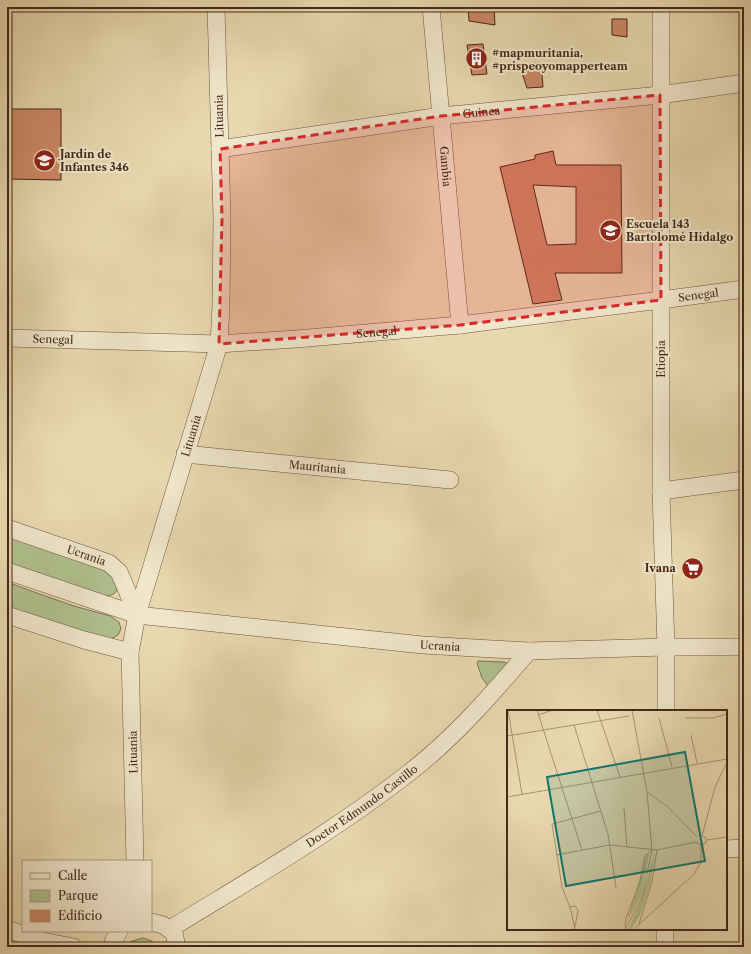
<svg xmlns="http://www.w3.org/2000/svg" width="751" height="954" viewBox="0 0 751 954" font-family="'Libre Caslon Text',serif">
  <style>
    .green { fill: #b0c08f; stroke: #797454 }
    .building { fill: #cc8867; stroke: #422819; fill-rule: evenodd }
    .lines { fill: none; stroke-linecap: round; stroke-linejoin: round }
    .street-casing { stroke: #6c543e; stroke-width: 18 }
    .street { stroke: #f0e6cb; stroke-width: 17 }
    .marked { fill: #d62828; fill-opacity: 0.2; stroke: #d62828; stroke-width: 3; stroke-dasharray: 8 5; stroke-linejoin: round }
    .labels { text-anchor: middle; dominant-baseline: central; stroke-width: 4; stroke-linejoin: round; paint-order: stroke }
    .poi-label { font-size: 11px; font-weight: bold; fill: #422819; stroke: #f0e6cb; text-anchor: start }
    .street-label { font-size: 11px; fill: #422819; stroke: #f0e6cb }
    .inset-road { fill: none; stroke: #a69273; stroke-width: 1 }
    .view { fill: #0f766e; fill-opacity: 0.15; stroke: #0f766e; stroke-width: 2 }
    .inset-edge { fill: none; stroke: #422819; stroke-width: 2 }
  </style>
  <rect width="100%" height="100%" fill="#e8d8af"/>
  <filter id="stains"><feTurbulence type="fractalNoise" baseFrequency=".005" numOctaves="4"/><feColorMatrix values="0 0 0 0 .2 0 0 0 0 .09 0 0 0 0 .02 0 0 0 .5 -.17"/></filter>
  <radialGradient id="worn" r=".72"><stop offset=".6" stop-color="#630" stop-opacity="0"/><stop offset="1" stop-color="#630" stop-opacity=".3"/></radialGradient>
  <g class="green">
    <path d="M 7,535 L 103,569 L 110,573 L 118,587 C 116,594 113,595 106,596 L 7,564 Z"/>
    <polygon points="7,582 34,592 74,606 110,616 119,622 121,629 118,635 109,640 7,609"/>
    <polygon points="478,661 504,662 508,664 489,687 482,678 477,663"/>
    <polygon points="143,938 152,941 158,947 125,947 132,941"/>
  </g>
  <g class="building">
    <polygon points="468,7 494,7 495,25 469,21"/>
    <polygon points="612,19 627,19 627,37 612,35"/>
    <polygon points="483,44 487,74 472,75 467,45"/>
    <polygon points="541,63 543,87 527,88 519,64"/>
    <polygon points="7,109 61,109 61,180 7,179"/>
    <path d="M 553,151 L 556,165 L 621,165 L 622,273 L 555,273 L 562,300 L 533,304 L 500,167 L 535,159 L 535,155 ZM 533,185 L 576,187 L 576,244 L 547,245 Z"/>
  </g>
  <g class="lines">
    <defs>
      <g id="street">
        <path id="s1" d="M 431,7 L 460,325"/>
        <polyline points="661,7 661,491 666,647 666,711"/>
        <path id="s2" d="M 220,149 L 441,116 L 660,95 L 744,83"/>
        <path id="s3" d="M 7,338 L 219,344 L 296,339 L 460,325 L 661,300 L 744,289"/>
        <path id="s4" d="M 185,454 L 450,480"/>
        <polyline points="661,491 744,480"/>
        <path id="s5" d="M 7,528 L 109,563 L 119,572 L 123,581 L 137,615"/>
        <path id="s6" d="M 7,571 L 137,615 L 423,645 L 529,651 L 666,647 L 744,647"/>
        <polyline points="7,615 84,640 130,652"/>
        <polyline points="726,849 744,848"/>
        <path id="s7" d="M 135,861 L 130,652 L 137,615 L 219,344 L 221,306 L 222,218 L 216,7"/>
        <polyline points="151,922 163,925 174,933 177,947"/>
        <polyline points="7,929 42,941 73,947"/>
        <path id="s8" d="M 170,929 C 251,879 335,831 410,772 C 455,737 492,694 529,651"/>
        <polyline points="112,947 114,940 119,931"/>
        <polyline points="665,947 665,929"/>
      </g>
    </defs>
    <use href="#street" class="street-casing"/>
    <use href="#street" class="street"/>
  </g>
  <path class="marked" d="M 660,95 L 661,300 L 460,325 L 219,344 L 222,218 L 220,149 L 441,116 Z"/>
  <defs>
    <symbol id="building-disc" viewBox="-11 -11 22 22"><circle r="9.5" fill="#8f2418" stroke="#f0e6cb"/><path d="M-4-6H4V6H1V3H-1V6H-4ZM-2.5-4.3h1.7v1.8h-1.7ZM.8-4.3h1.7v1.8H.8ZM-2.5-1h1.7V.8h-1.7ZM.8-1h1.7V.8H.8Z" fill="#fff"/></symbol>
    <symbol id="school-disc" viewBox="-11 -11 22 22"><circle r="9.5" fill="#8f2418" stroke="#f0e6cb"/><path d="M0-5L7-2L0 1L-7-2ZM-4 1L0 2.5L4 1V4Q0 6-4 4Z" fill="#fff"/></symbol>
    <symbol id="supermarket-disc" viewBox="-11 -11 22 22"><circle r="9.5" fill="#8f2418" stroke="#f0e6cb"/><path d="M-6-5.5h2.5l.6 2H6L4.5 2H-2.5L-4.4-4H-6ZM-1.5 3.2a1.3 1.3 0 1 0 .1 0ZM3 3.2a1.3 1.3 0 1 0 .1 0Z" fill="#fff"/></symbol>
  </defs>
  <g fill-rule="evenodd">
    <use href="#building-disc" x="464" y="46" width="25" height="25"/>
    <use href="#school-disc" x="32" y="148" width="25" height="25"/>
    <use href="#school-disc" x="598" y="218" width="25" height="25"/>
    <use href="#supermarket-disc" x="680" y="556" width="25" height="25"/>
  </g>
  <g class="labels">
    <g class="poi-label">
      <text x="492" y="53">#mapmuritania,<tspan x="492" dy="13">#prispeoyomapperteam</tspan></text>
      <text x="60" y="154">Jardín de<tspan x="60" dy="13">Infantes 346</tspan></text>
      <text x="626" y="224">Escuela 143<tspan x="626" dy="13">Bartolomé Hidalgo</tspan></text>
      <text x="676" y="568" text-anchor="end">Ivana</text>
    </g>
    <g class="street-label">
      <text stroke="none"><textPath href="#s2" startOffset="264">Guinea</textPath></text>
      <text transform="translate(219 116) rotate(-91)">Lituania</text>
      <text stroke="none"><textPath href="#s1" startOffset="160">Gambia</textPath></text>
      <text stroke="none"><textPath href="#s3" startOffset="694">Senegal</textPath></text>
      <text stroke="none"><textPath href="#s3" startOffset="370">Senegal</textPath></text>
      <text stroke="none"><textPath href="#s3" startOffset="46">Senegal</textPath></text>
      <text transform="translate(661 359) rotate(-90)">Etiopía</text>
      <text stroke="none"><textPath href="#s7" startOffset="434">Lituania</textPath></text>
      <text stroke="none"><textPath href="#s4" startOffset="133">Mauritania</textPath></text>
      <text stroke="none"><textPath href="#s5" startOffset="84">Ucrania</textPath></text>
      <text stroke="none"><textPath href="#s6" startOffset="442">Ucrania</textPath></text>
      <text transform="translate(133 752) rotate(-91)">Lituania</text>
      <text stroke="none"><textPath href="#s8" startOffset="228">Doctor Edmundo Castillo</textPath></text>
    </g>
  </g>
  <g transform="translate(507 710)">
    <rect width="220" height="220" fill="#e8d8af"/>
    <path d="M 148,142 L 143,176 L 133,205 L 124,220 L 121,220 L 133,193 ZM 142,144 L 134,186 L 120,211 L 139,146 Z" fill="#b0c08f"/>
    <path class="inset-road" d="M 1,0 L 15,84M 30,0 L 75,140M 90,0 L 113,67M 31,5 L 46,0M 152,8 L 165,57M 178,8 L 206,8 L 220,4M 67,15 L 101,124 L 109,178M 184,25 L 190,53M 0,26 L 122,6M 140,82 L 160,96 L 190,127M 0,87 L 220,49M 117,98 L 120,137M 195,126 L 208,77 L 220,52M 200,130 L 220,127M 189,132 L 194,135 L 199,133 L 199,128 L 195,126M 49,145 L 103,135 L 150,140 L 189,132M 63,197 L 68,196 L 71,200 L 68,217M 132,214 L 145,172 L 150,140M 118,218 L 119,208 L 133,172 L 138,146 L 145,140M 68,220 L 64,200 L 55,177 L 45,114 L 94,101M 118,220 L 135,187 L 145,140 L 140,82 L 125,0M 126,220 L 187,164 L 194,152 L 194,135"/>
    <path class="view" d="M 178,42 L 198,151 L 59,176 L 40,67 Z"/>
    <rect width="220" height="220" class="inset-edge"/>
  </g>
  <rect width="751" height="954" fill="none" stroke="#e8d8af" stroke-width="24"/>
  <rect x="8" y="8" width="735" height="938" fill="none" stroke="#422819" stroke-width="2"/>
  <rect x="12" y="12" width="727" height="930" fill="none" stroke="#422819"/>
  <rect x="22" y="860" width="130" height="72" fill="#f0e6cb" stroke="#aa9a84"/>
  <rect x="30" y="873" width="20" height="6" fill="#f0e6cb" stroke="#aa9a84"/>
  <text x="58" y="880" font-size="12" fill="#422819">Calle</text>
  <rect x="30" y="890" width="20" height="12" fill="#b0c08f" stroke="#aa9a84"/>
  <text x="58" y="900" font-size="12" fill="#422819">Parque</text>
  <rect x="30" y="910" width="20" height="12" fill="#cc8867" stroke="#aa9a84"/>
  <text x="58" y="920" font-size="12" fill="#422819">Edificio</text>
  <rect width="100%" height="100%" filter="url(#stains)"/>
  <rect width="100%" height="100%" fill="url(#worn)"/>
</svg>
